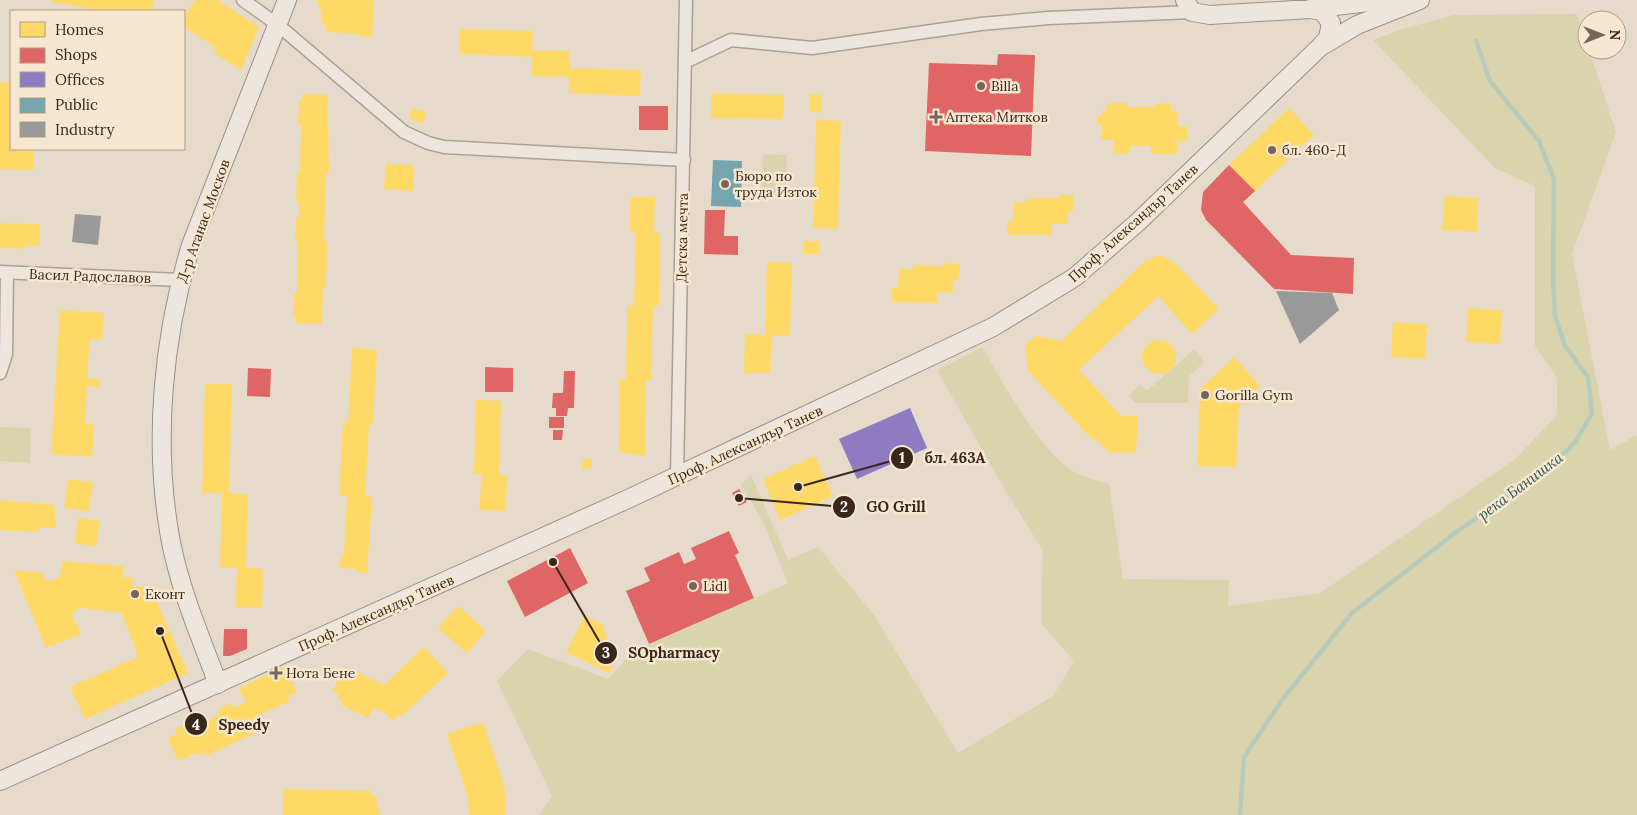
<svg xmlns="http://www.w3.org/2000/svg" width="1637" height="815" viewBox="0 0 1637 815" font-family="Lora,serif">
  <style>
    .green { fill: #d9d4ad }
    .homes { fill: #ffd966 }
    .shops { fill: #e06666 }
    .offices { fill: #8e7cc3 }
    .public { fill: #76a5af }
    .industry { fill: #999 }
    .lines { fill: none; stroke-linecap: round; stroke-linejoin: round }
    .stream { stroke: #b7cabc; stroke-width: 4.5 }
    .street-casing { stroke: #aba095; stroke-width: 15 }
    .secondary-casing { stroke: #9a8f85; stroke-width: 20 }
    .street { stroke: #ede6de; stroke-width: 12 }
    .secondary { stroke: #ede6de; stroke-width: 18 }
    .poi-dot { fill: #766659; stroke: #f7e7d0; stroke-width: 2 }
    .labels { text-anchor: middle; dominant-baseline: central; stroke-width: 5; stroke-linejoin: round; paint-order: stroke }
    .poi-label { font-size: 14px; fill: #3a271c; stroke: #f7e7d0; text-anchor: start }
    .street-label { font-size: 14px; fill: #3a271c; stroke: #f7e7d0 }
    .water-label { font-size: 15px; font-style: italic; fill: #2a5a51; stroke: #f7e7d0 }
    .leader { fill: none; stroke: #3a271c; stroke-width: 2 }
    .callout-dot { fill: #3a271c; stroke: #f7e7d0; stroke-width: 2 }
    .mark-label { font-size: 15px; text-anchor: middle; font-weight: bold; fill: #fff }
    .callout-label { font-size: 15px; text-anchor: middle; font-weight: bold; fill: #3a271c; stroke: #f7e7d0; stroke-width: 5; stroke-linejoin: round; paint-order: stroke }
  </style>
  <rect width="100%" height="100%" fill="#e6dbcb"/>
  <g class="green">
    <path d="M 1577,14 L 1587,50 L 1589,50 L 1616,132 L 1572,254 L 1610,450 L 1637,435 L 1637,815 L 539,815 L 552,796 L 497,681 L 528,649 L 608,679 L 633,652 L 788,583 L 763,522 L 741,485 L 751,475 L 788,560 L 818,547 L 874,615 L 958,753 L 1053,696 L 1074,661 L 1041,623 L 1043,551 L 996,475 L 937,370 L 983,347 C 1000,380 1039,448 1070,469 C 1080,477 1097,480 1109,484 L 1123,579 L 1229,580 L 1228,606 L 1320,593 L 1514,460 L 1557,415 L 1557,378 L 1535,346 L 1535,186 L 1495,168 L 1373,40 L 1399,30 L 1453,15 Z"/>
    <polygon points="763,154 787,155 786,193 762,192"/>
    <polygon points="1194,349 1204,362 1189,376 1188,403 1136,403 1128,396 1140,384 1147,391"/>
    <polygon points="0,427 31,428 30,463 0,461"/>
  </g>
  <g class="homes">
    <polygon points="52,0 154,0 152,11 102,11 52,2"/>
    <polygon points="195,0 217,0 259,27 241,70 214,53 216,48 184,27 184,17"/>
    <polygon points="316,0 374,0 372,38 364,37 357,34 327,32 322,21 322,13"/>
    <polygon points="460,29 533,31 532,50 570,51 570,68 641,70 640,96 569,93 569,77 532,76 532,57 460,54"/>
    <polygon points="0,82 11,82 11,149 34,149 34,170 0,169"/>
    <polygon points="711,93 784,95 783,119 711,118"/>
    <polygon points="302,94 328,95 329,173 326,173 324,242 327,242 326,288 323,288 322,324 296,323 296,317 293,316 294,293 297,293 298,241 295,241 296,218 299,218 299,202 296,202 297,173 300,173 301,125 298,125 299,101 302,101"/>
    <polygon points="810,94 822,95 822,113 810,112"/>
    <polygon points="1107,103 1128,103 1128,107 1156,107 1156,103 1171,104 1171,111 1177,111 1177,126 1187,126 1187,141 1177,141 1177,154 1151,154 1151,146 1129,146 1129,154 1114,153 1114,140 1101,140 1102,125 1098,125 1098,116 1102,116 1102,110 1107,110"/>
    <polygon points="412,108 426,112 423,123 409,119"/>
    <polygon points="1289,108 1314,135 1255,191 1229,165"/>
    <polygon points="816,120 841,121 838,229 813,228"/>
    <polygon points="386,164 414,165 413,191 384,189"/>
    <polygon points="1059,195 1074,195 1074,211 1068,211 1068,224 1052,224 1052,235 1007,235 1007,221 1013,221 1013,202 1027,202 1027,198 1059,198"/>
    <polygon points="1445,196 1478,198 1477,232 1442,230"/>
    <polygon points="630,197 655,197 654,233 660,233 659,306 653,306 651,380 646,380 645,456 619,452 620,379 626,380 627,306 634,306 636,232 630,232"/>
    <polygon points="0,223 40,224 39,246 26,245 26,249 0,248"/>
    <polygon points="804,241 820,241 819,254 804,254"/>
    <polygon points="1160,255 1174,262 1219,309 1192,334 1158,296 1079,370 1121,416 1138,416 1136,453 1108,452 1095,438 1093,440 1028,371 1025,345 1036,336 1061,341 1146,260"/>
    <polygon points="767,262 792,263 790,336 772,335 770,373 744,373 745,334 765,335"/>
    <polygon points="944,263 960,264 959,280 953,280 953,293 937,292 937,303 892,302 892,288 898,288 899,269 913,269 913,265 944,266"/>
    <polygon points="1468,308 1502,310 1500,344 1466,342"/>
    <polygon points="60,310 104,313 102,340 90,339 87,378 100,379 100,387 87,386 85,424 94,425 92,457 51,454"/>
    <polygon points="1393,322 1427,324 1425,359 1391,357"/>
    <circle cx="1159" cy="357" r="17"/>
    <polygon points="352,348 377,350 373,424 369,424 365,496 372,497 367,573 356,572 356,569 340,568 341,554 344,554 347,496 339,495 343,422 348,423"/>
    <polygon points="1234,357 1260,386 1239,406 1236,467 1197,466 1200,389"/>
    <polygon points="205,384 232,384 229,493 248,494 246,568 263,569 262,608 236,607 237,568 220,567 222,493 202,493"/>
    <polygon points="476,400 501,401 499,475 507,475 506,511 479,510 482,474 474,474"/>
    <polygon points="815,456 833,496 780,520 763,479"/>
    <polygon points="583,459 592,459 591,469 582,469"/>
    <polygon points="68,479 93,482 89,511 64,508"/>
    <polygon points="0,500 54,505 56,528 39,527 38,532 0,530"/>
    <polygon points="78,518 100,521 96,546 75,544"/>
    <polygon points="62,561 124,566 122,577 133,578 132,586 144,587 143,598 156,600 188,673 85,719 70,687 138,657 122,613 81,608 71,613 81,634 46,648 14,570 42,573 47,582 60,577"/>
    <polygon points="458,606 486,631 467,653 438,628"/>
    <polygon points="585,616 602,624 615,658 609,673 566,652"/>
    <polygon points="424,647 448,673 402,716 400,714 393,721 386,714 373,708 368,718 341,705 343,702 337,698 339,694 332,691 345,666 384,685"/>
    <polygon points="285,666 297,692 288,696 290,701 253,718 259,731 206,756 204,752 196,756 195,753 178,761 168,738 177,734 175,729 200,718 203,722 219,715 217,710 231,703 233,708 246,702 239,688"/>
    <polygon points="483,722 506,792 506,815 469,815 468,797 447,734"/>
    <polygon points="283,789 372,791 372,796 377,796 377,808 380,808 380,815 283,815"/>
  </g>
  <g class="shops">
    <polygon points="998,54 1035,55 1031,156 925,151 929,63 997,65"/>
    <rect x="639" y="106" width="29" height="24"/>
    <polygon points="1229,165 1255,191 1243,202 1291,255 1354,258 1353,294 1274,289 1206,220 1201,210 1203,192"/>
    <polygon points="705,210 725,210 724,236 738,236 738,255 704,254"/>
    <polygon points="485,367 513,368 513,392 485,392"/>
    <polygon points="248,368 271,369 270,397 247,396"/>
    <polygon points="564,371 575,371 574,408 568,408 567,416 556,416 556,408 552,408 553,393 563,393"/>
    <rect x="549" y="417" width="15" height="11"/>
    <polygon points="553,430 563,430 562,440 553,440"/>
    <polygon points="739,489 747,502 739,506 732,493"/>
    <polygon points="729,531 739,553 735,555 754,598 649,644 626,591 650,581 644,568 679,552 684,564 696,559 691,548"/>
    <polygon points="570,548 588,583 525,617 507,581"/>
    <polygon points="224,629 247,629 247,649 230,656 223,656"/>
  </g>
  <polygon class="offices" points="910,408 927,448 857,479 839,439"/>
  <polygon class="public" points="713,160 742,161 741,207 711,206"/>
  <g class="industry">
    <polygon points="75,214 101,216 98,245 72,242"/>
    <polygon points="1276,291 1332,293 1339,310 1300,344"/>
  </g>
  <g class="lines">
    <polyline class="stream" points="1240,815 1244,757 1282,700 1352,613 1455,533 1557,461 1576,441 1592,413 1588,377 1565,346 1555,315 1553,282 1554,179 1539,141 1490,81 1476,41"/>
    <defs>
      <g id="street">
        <polyline points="243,0 278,25 404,132 428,143 444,147 684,160"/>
        <polyline points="685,62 731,40 812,48 981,24 1048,18 1192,12"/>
        <polyline points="0,272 180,280"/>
        <polyline points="0,373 6,354 7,273"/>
        <polyline points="677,476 686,0"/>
      </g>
      <g id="secondary">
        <polyline points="1185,0 1192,12 1210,15 1310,9 1386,0"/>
        <polyline points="1310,9 1322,11 1331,23 1328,38 1321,46"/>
        <path d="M 218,684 C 200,636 179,587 170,537 C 153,441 163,337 191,245 L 287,0"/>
        <polyline points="0,781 628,499 993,327 1075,277 1138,222 1320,47 1357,25 1420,0"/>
      </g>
    </defs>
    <use href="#street" class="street-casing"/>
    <use href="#secondary" class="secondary-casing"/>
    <use href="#street" class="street"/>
    <use href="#secondary" class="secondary"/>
  </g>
  <g class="poi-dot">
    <circle cx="981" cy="86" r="5"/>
    <path d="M933.5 109.5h5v5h5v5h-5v5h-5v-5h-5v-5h5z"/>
    <circle cx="1272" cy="150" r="5"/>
    <circle cx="725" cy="184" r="5"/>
    <circle cx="1205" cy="395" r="5"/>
    <circle cx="693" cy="586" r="5"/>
    <circle cx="135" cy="594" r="5"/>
    <path d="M273.5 665.5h5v5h5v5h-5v5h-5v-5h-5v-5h5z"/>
  </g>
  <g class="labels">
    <g class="poi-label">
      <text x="991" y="86">Billa</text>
      <text x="946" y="117">Аптека Митков</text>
      <text x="1282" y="150">бл. 460-Д</text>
      <text x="735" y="176">Бюро по<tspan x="735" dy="16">труда Изток</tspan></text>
      <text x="1215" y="395">Gorilla Gym</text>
      <text x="703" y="586">Lidl</text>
      <text x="145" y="594">Еконт</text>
      <text x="286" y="673">Нота Бене</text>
    </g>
    <g class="street-label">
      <text transform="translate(203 221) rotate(-70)">Д-р Атанас Москов</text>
      <text transform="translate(1133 223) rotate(-42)">Проф. Александър Танев</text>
      <text transform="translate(682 238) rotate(-89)">Детска мечта</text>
      <text transform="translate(90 276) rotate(2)">Васил Радославов</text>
      <text transform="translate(745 445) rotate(-25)">Проф. Александър Танев</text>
      <text transform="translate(376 613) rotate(-24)">Проф. Александър Танев</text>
    </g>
    <g class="water-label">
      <text transform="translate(1520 486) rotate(-37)">река Банишка</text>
    </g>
  </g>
  <path class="leader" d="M798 487L902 458M739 498L844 507M553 562L606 653M160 631L196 724"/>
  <g class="callout-dot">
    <circle cx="798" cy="487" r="5"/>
    <circle cx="739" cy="498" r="5"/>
    <circle cx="553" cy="562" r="5"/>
    <circle cx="160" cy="631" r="5"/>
    <circle cx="902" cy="458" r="12"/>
    <circle cx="844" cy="507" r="12"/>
    <circle cx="606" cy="653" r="12"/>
    <circle cx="196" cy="724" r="12"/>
  </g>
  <g class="mark-label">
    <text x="902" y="463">1</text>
    <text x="844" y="512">2</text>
    <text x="606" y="658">3</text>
    <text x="196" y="730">4</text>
  </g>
  <g class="callout-label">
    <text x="955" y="463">бл. 463А</text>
    <text x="896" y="512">GO Grill</text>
    <text x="674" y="658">SOpharmacy</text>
    <text x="244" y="730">Speedy</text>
  </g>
  <rect x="10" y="10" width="175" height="140" fill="#f7e7d0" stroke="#ab9a88"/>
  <rect x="20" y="22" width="25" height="15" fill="#ffd966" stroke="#ab9a88"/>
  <text x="55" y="35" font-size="15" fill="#3a271c">Homes</text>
  <rect x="20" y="48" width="25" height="15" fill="#e06666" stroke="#ab9a88"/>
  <text x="55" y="60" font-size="15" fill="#3a271c">Shops</text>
  <rect x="20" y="72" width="25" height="15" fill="#8e7cc3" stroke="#ab9a88"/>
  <text x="55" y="85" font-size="15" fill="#3a271c">Offices</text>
  <rect x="20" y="98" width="25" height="15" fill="#76a5af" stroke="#ab9a88"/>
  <text x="55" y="110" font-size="15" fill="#3a271c">Public</text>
  <rect x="20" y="122" width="25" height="15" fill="#999999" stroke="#ab9a88"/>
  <text x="55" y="135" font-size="15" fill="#3a271c">Industry</text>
  <g transform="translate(1602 35) rotate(90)"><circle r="24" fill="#f7e7d0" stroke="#ab9a88"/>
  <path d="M0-4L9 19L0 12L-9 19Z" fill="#766659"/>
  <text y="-8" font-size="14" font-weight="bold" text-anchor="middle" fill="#3a271c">N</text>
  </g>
</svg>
